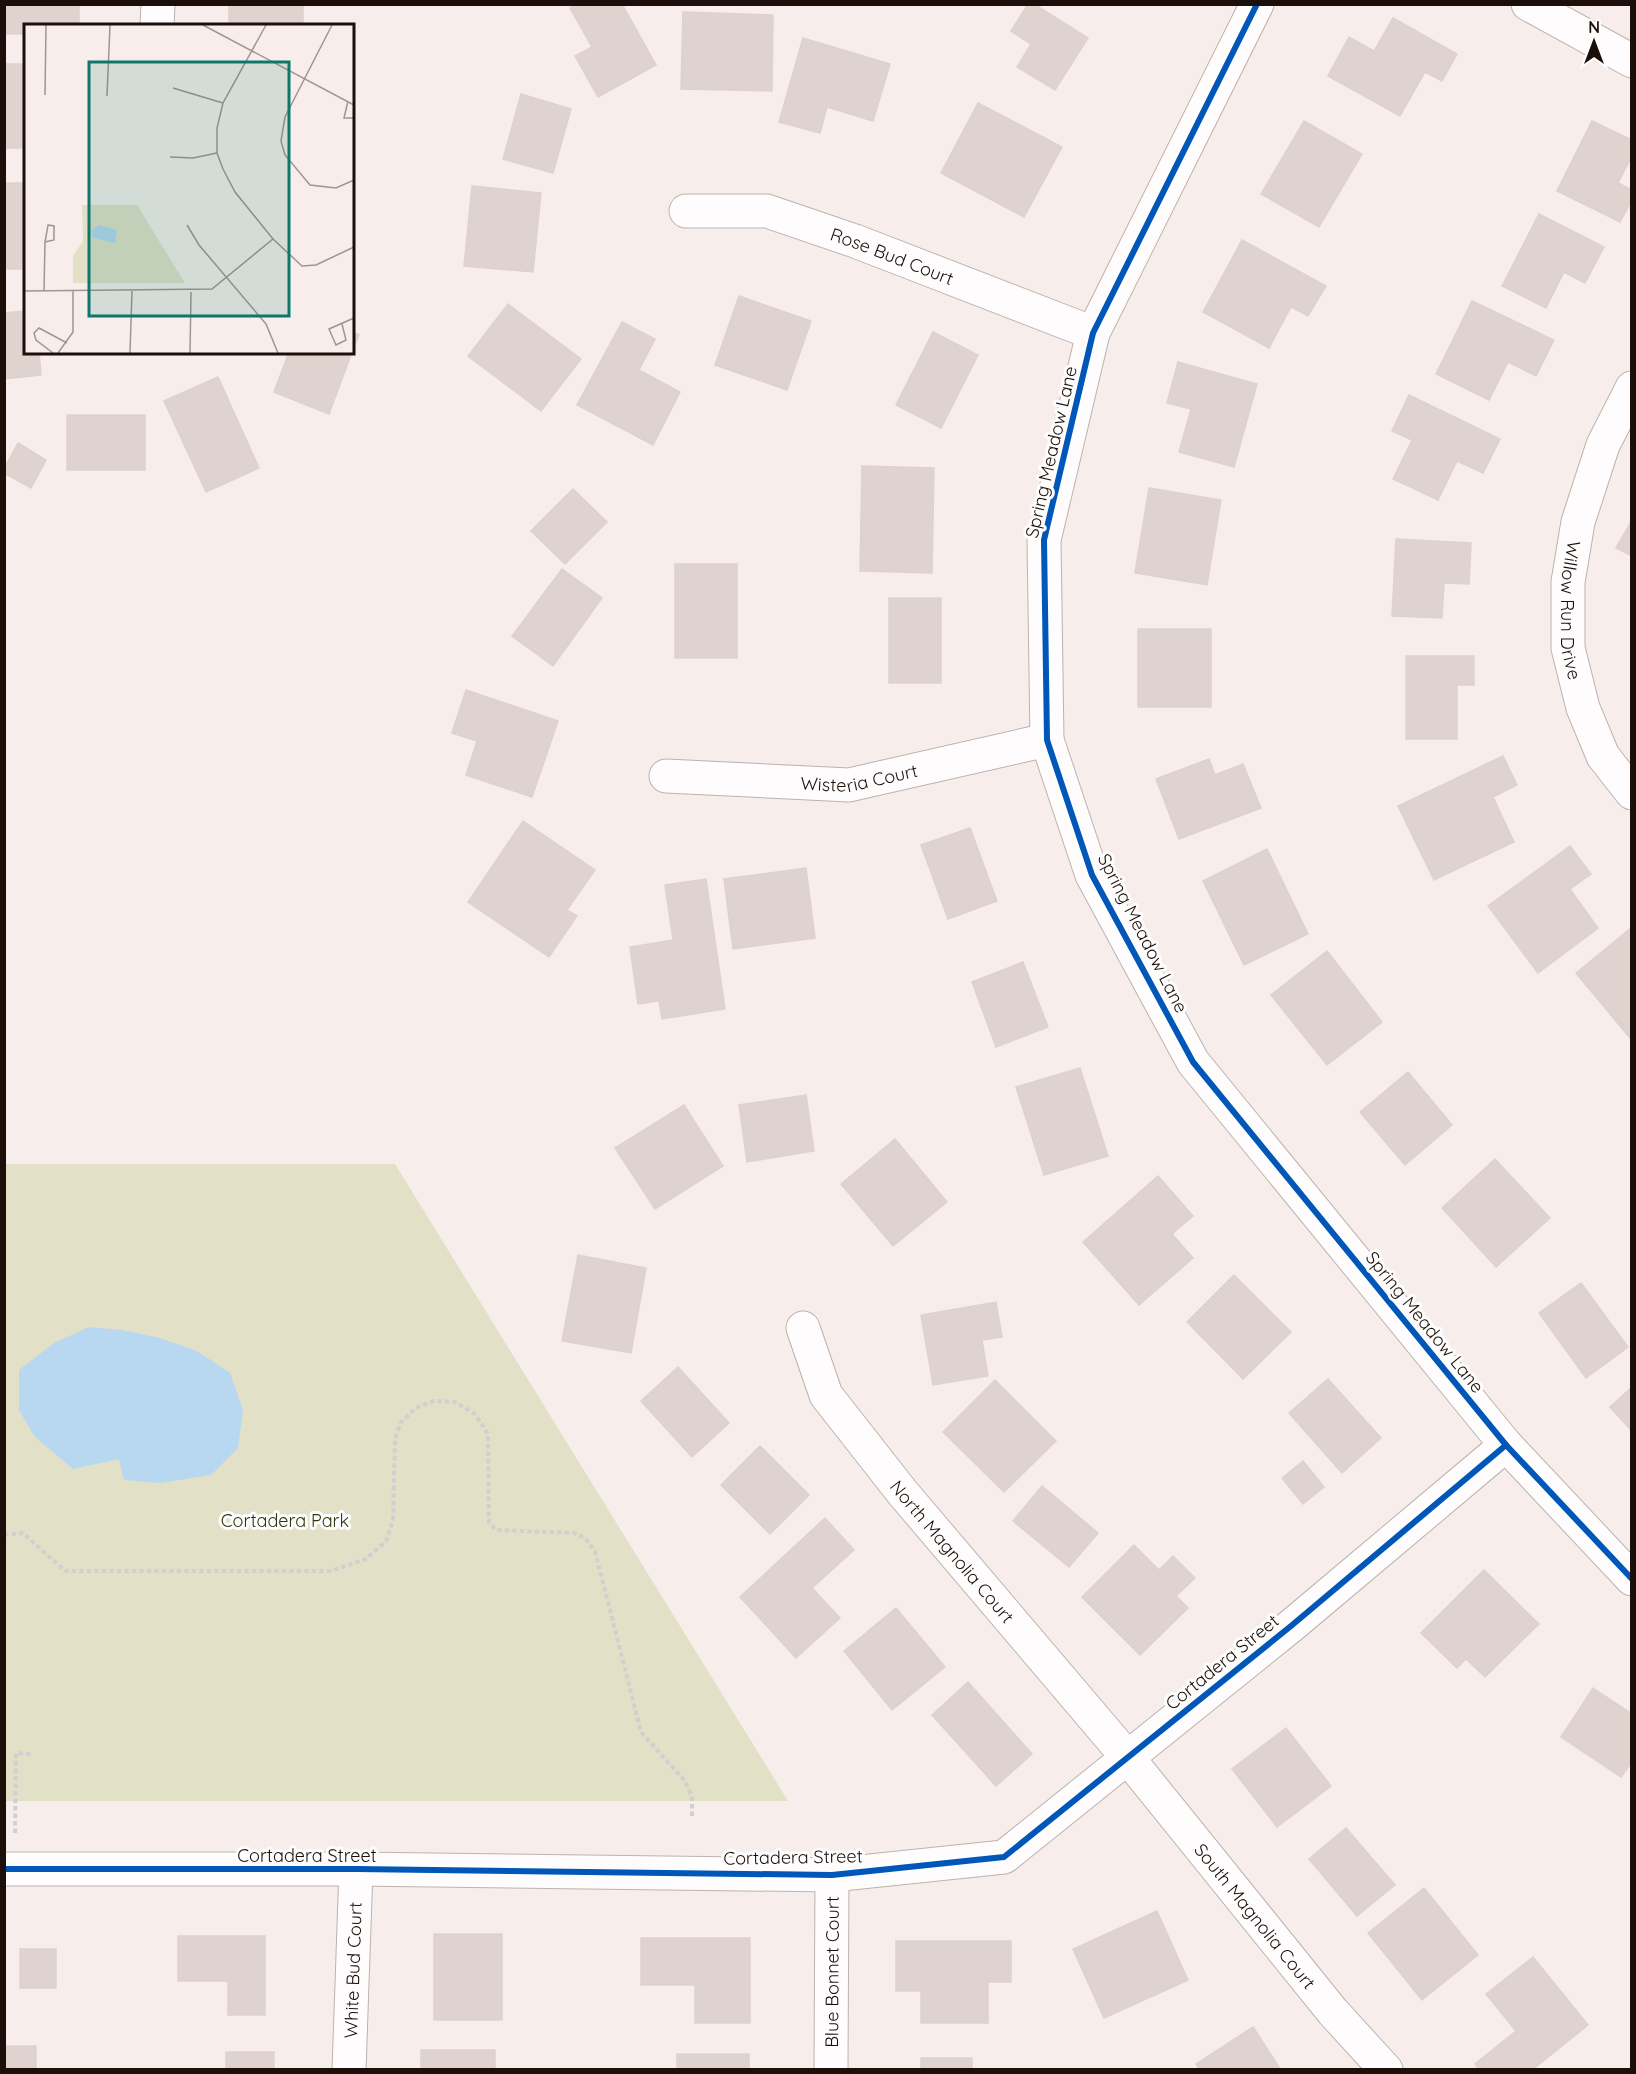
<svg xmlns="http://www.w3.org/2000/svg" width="1636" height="2074" viewBox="0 0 1636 2074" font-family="Quicksand,sans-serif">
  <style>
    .green { fill: #e2e0c7 }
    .water { fill: #b7d8f0 }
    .building { fill: #dfd3cf; stroke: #ddd2ce; stroke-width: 1.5 }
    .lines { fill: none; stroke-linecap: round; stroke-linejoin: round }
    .minor-casing { stroke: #bdb2ae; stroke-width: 35 }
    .path { stroke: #d2cfce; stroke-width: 4; stroke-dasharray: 4.5 3; stroke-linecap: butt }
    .minor { stroke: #fefcfc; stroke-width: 33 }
    .cycleway-casing { stroke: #fdfdfd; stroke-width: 10 }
    .cycleway { stroke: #0057b8; stroke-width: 6 }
    .labels { text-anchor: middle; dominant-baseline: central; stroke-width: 6; stroke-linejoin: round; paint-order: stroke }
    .street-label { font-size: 18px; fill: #1c0f0a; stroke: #fdfdfd }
    .park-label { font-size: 18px; fill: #333408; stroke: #fdfdfd }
    .inset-road { fill: none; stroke: #9f9591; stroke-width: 1.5 }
    .view { fill: #0f766e; fill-opacity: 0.15; stroke: #0f766e; stroke-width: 3 }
    .inset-edge { fill: none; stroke: #1c0f0a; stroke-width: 3 }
  </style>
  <rect width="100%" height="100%" fill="#f7eeeb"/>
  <polygon class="green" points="5,1164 395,1164 788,1801 5,1801"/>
  <polygon class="water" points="89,1327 122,1330 160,1338 197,1351 230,1373 243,1410 238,1448 211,1475 160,1483 124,1480 119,1459 73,1469 35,1437 19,1410 19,1370 54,1343"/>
  <g class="building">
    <polygon points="6,4 79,4 79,26 26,26 26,34 6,34"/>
    <rect x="229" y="4" width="74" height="22"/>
    <polygon points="577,4 622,4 656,65 598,97 575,56 592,47 570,8"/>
    <polygon points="1028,4 1034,4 1088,38 1055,90 1017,67 1031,44 1011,31"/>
    <polygon points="683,12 773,15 772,91 681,89"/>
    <polygon points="1393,18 1457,54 1442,81 1425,72 1400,116 1328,76 1349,37 1374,51"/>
    <polygon points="803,38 890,64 873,121 827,107 820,133 779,122"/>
    <rect x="4" y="64" width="22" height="84"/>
    <polygon points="521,94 571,109 553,173 503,159"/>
    <polygon points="978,103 1062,147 1024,217 941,173"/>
    <polygon points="1304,121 1362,154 1319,227 1261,194"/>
    <polygon points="1592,121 1632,140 1632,156 1618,183 1632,190 1632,200 1620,222 1557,191"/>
    <rect x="4" y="183" width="22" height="86"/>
    <polygon points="472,186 541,193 533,272 464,266"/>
    <polygon points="1539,214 1604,247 1585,283 1564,272 1546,308 1502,286"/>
    <polygon points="1242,240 1326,286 1308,316 1291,307 1269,348 1203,312"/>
    <polygon points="739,296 811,321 787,390 715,365"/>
    <polygon points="1472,301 1554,340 1536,376 1508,362 1489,400 1436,374"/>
    <polygon points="508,304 581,359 541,411 468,356"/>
    <polygon points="26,311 26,352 39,352 41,375 4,379 4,313"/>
    <polygon points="622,322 655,339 639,370 680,392 653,445 577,405"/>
    <polygon points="352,332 359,335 352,352"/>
    <polygon points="933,332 978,355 941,428 896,405"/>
    <polygon points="289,352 352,352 329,414 274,392"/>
    <polygon points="1178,362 1257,384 1234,467 1179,452 1191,409 1167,403"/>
    <polygon points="218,377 259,468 206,492 164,401"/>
    <polygon points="1409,395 1500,439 1483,473 1457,461 1438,500 1393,479 1412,440 1392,431"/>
    <rect x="67" y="415" width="78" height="55"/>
    <polygon points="18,443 46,460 31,488 4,473 4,469"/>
    <polygon points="862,466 934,468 932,573 860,571"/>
    <polygon points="1149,488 1221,500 1207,585 1135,573"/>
    <polygon points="573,489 607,522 565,564 531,531"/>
    <polygon points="1632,520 1632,556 1616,548"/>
    <polygon points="1396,539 1471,543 1469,584 1444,583 1442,618 1392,616"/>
    <rect x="675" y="564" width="62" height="94"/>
    <polygon points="562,569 602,598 553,666 512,636"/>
    <rect x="889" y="598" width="52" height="85"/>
    <rect x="1138" y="629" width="73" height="78"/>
    <polygon points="1406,656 1474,656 1474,685 1457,685 1457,739 1406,739"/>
    <polygon points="466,690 558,721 532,797 466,775 477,741 452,733"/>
    <polygon points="1503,756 1517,785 1493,797 1514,842 1434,880 1398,806"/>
    <polygon points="1209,759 1215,775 1243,764 1261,808 1179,839 1156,779"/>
    <polygon points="523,821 595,870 567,910 577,916 549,957 468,902"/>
    <polygon points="970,828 997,901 948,919 921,845"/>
    <polygon points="1570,846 1591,874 1570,889 1598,928 1538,973 1488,906"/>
    <polygon points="1267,849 1308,934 1244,965 1203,881"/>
    <polygon points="806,868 815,938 733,949 724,879"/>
    <polygon points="706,879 725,1009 662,1019 659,1001 638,1004 630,947 673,940 665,885"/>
    <polygon points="1632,927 1632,1037 1630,1038 1576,973"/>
    <polygon points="1327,951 1382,1022 1327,1065 1271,995"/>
    <polygon points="1023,962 1048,1027 996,1047 972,982"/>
    <polygon points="1080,1068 1108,1156 1044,1175 1016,1087"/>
    <polygon points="1408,1072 1452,1125 1405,1165 1360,1112"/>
    <polygon points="806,1095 814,1151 747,1162 739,1105"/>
    <polygon points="684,1105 723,1166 655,1209 615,1148"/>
    <polygon points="895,1139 947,1202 893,1246 841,1184"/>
    <polygon points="1495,1159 1550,1218 1496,1267 1442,1208"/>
    <polygon points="1158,1176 1193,1216 1172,1234 1193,1258 1139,1305 1083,1242"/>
    <polygon points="578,1255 646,1268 631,1353 562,1341"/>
    <polygon points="1234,1275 1291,1332 1243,1379 1187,1322"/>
    <polygon points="1581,1283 1628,1347 1586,1378 1539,1313"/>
    <polygon points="996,1302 1002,1337 982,1340 988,1376 933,1385 921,1315"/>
    <polygon points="678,1367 729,1423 692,1457 641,1401"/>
    <polygon points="1328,1379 1381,1438 1342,1473 1289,1413"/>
    <polygon points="995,1380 1056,1441 1004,1492 943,1432"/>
    <polygon points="1632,1387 1632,1431 1610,1407"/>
    <polygon points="760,1446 809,1495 770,1534 721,1485"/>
    <polygon points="1303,1461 1324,1487 1303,1504 1282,1478"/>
    <polygon points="1042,1486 1098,1533 1069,1567 1013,1521"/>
    <polygon points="825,1518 854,1550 812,1588 840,1618 796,1658 740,1597"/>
    <polygon points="1134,1545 1159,1570 1173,1556 1195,1578 1176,1596 1188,1608 1140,1655 1082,1597"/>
    <polygon points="1484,1570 1539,1624 1485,1677 1466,1659 1457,1668 1421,1633"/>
    <polygon points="896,1608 945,1667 892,1710 844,1651"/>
    <polygon points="968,1682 1032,1754 996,1786 932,1715"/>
    <polygon points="1593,1688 1632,1714 1632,1762 1621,1777 1561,1737"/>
    <polygon points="1286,1728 1331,1786 1277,1827 1232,1769"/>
    <polygon points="1346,1828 1395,1885 1357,1916 1309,1859"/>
    <polygon points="1424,1888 1478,1955 1422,2000 1368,1933"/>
    <polygon points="1157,1911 1188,1980 1104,2018 1073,1949"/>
    <rect x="434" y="1934" width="68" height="86"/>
    <polygon points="178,1936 265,1936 265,2015 228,2015 228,1981 178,1981"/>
    <polygon points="641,1938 750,1938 750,2023 695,2023 695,1985 641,1985"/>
    <polygon points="896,1941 1011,1941 1011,1982 988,1982 988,2023 921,2023 921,1991 896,1991"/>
    <rect x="20" y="1949" width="36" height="39"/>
    <polygon points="1533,1957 1588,2025 1532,2070 1479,2070 1475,2064 1516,2031 1486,1994"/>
    <polygon points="1253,2027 1281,2070 1200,2070 1196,2064"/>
    <rect x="4" y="2046" width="32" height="24"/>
    <rect x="421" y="2050" width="74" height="20"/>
    <rect x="226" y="2052" width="48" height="18"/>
    <rect x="677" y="2054" width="72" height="16"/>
    <rect x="921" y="2058" width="51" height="12"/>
  </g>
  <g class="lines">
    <defs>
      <g id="minor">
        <polyline points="1257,4 1093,333 1044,540 1047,740 1092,875 1193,1062 1506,1445 1632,1579"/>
        <polyline points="1528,4 1632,61"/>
        <polyline points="157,26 158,4"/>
        <path id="s1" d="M 686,211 L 767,211 L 855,241 L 1093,333"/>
        <path id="s2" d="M 1632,388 L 1603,445 L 1578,522 L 1568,582 L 1568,648 L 1583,708 L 1603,756 L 1632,793"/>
        <path id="s3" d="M 666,776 L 849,785 L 1047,740"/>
        <path id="s4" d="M 803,1328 L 826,1395 L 902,1492 L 1128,1758 L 1333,2012 L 1386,2070"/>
        <polyline points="4,1869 356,1869 832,1875 1004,1857 1291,1626 1506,1445"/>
        <path id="s5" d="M 349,2070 L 356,1869"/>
        <path id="s6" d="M 831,2070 L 832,1875"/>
      </g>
    </defs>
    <use href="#minor" class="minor-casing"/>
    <g class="path">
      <polyline points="4,1535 23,1533 65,1571 331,1571 366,1559 386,1541 393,1520 395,1439 401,1422 416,1408 433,1401 455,1402 475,1414 488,1434 489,1523 496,1530 574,1533 585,1538 595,1551 641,1732 684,1780 692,1796 692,1817"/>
      <polyline points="15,1833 16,1753 32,1754"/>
    </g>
    <use href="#minor" class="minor"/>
    <defs>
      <g id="cycleway">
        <polyline points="1257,4 1093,333 1044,540 1047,740 1092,875 1193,1062 1506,1445 1632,1579"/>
        <polyline points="4,1869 356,1869 832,1875 1004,1857 1291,1626 1506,1445"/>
      </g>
    </defs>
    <use href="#cycleway" class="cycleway-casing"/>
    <use href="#cycleway" class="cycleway"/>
  </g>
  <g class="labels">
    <g class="street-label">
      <text stroke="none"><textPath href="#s1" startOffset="214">Rose Bud Court</textPath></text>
      <text transform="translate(1051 452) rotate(-77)">Spring Meadow Lane</text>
      <text stroke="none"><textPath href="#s2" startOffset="234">Willow Run Drive</textPath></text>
      <text stroke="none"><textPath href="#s3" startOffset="194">Wisteria Court</textPath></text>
      <text transform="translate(1143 933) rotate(63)">Spring Meadow Lane</text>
      <text transform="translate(1425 1322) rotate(51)">Spring Meadow Lane</text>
      <text stroke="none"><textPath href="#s4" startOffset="272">North Magnolia Court</textPath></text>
      <text transform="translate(1222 1662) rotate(-39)">Cortadera Street</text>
      <text x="307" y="1855">Cortadera Street</text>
      <text transform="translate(793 1857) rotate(-1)">Cortadera Street</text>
      <text stroke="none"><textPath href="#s4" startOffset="746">South Magnolia Court</textPath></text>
      <text stroke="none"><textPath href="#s5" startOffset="100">White Bud Court</textPath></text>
      <text stroke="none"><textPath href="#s6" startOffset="98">Blue Bonnet Court</textPath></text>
    </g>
    <g class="park-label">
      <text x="285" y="1520">Cortadera Park</text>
    </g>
  </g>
  <g transform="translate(24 24)">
    <rect width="330" height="330" fill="#f7eeeb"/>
    <path d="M 58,181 L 113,181 L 161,259 L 49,259 L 49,232 L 59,217 Z" fill="#e2e0c7"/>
    <path d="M 76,201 L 93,206 L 91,219 L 69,214 L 67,206 Z" fill="#b7d8f0"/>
    <path class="inset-road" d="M 179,1 L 330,81M 242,1 L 199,79 L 193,104 L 193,129 L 199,145 L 211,168 L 249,215 L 278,242 L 292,241 L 330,223M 308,1 L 261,93 L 257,117 L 261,131 L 286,161 L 312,164 L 330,156M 149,64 L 199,79M 21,71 L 22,1M 83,72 L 86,1M 324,77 L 320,94 L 330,94M 146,133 L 169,134 L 193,129M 24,201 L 30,202 L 30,216 L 21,218 ZM 163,201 L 175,221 L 242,300 L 254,329M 0,267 L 188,265 L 249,215M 20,267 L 21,218M 318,300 L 322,316 L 312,321 L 305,305 L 330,294M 29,329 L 12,316 L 10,309 L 15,304 L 43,319M 34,329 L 49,308 L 49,267M 106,329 L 108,267M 166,329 L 167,268"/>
    <path class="view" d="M 65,38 L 265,38 L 265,292 L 65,292 Z"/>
    <rect width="330" height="330" class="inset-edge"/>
  </g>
  <rect width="1636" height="2074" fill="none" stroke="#1c0f0a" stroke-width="12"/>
  <g transform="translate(1594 42)" stroke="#fdfdfd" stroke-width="4.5" paint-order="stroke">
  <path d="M0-4.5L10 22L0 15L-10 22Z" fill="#1c0f0a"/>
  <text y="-9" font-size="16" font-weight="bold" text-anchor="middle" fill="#1c0f0a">N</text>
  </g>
</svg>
